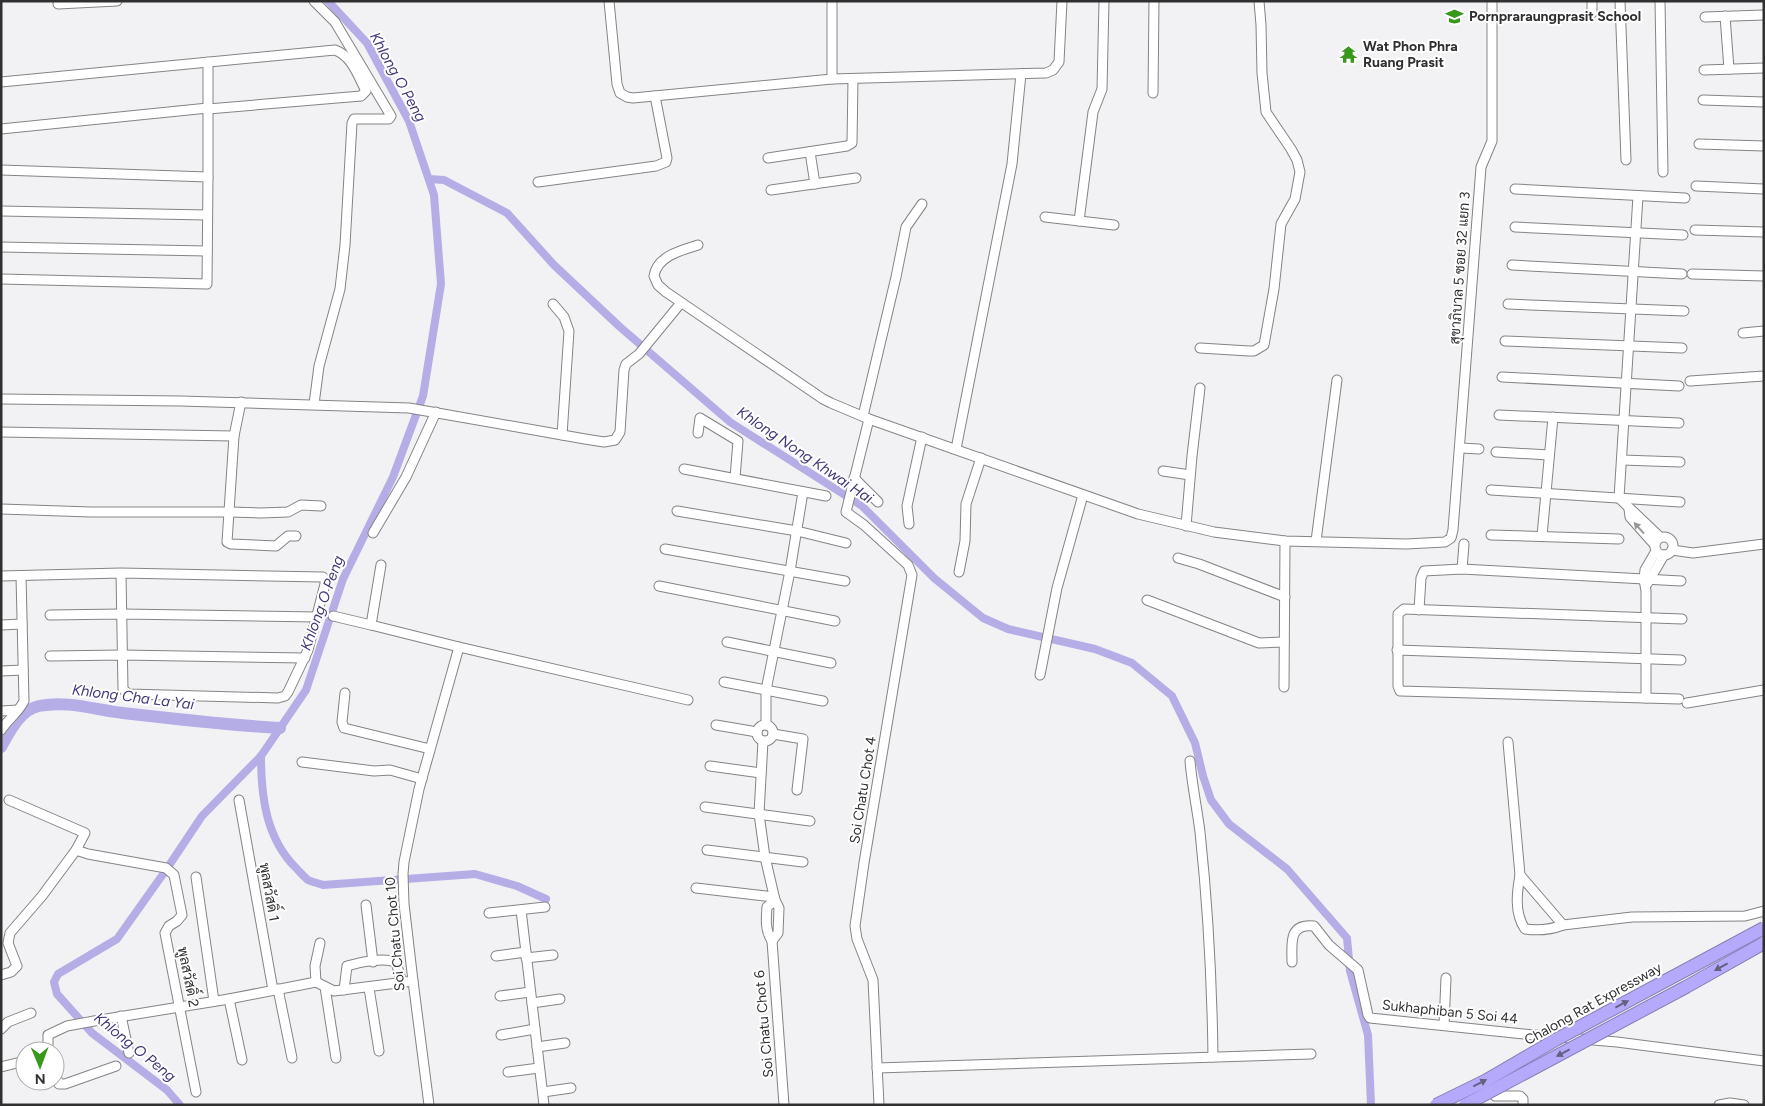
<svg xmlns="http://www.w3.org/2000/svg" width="1765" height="1106" viewBox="0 0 1765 1106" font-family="Figtree,Sarabun,sans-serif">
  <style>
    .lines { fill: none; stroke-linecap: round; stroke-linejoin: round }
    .canal { stroke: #b5ade6; stroke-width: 8 }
    .river { stroke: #b5ade6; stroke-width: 12 }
    .minor-casing { stroke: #848487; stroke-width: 11 }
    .minor { stroke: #fff; stroke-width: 9 }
    .highway-bridge-casing { stroke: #867fb5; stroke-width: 14; stroke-linecap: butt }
    .highway-bridge { stroke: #b5a9fc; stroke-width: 12 }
    .oneway { fill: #989898 }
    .oneway2 { fill: #656082 }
    .labels { text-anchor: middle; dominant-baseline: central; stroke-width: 4; stroke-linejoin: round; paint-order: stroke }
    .poi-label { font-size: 14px; font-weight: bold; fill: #303031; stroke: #fff; text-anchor: start }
    .street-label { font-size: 14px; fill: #303031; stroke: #fff }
    .water-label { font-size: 15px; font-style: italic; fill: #44367a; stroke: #fff }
  </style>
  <rect width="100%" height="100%" fill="#f2f2f5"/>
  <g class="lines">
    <g class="canal">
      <polyline points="429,179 444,180 507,213 554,265 620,327 730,422 862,506 934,578 983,618 1008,629 1095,649 1132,663 1172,696 1195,743 1203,776 1211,800 1229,824 1287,869 1347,938 1350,971 1368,1035 1371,1105"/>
      <path d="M 261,756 C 261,797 266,839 297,869 C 300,872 304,877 308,880 C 312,882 318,883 323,885 L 475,874 L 517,886 L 546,899"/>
      <polyline points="180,1105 167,1090 92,1033 57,994 54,982 58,974 117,939 166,870 202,816 261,756 306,690 343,579 393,477 423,396 441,284 434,195 409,121 367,43 328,1"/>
    </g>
    <path class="river" d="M 1,747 C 10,731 20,710 39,706 C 67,700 96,710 123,713 C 175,719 227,725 280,728"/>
    <defs>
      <g id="minor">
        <polyline points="609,1 617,84 620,93 627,97 633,98 832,79 1046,73 1053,70 1059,62 1062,1"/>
        <polyline points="832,1 832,79"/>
        <polyline points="1592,1 1592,13"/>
        <polyline points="1620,1 1626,160"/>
        <polyline points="1660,1 1663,172"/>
        <polyline points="58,4 117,1"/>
        <polyline points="1725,16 1729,69"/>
        <polyline points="1705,17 1764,15"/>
        <polyline points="1704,70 1764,68"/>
        <path d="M 1,82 L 335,50 C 352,56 358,76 366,91 L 361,96 L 208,109"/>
        <polyline points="1153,93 1154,1"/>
        <polyline points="1703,100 1764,102"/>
        <polyline points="1,129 208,108"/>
        <polyline points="1699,144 1764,146"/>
        <polyline points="810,152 815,184"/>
        <polyline points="768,158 847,146 852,143 853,79"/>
        <polyline points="1,170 208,177 207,284 1,279"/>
        <polyline points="208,177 208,62"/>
        <polyline points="538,182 656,166 666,162 667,158 655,96"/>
        <polyline points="1696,186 1764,189"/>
        <polyline points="1515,189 1685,198"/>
        <polyline points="771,190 856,178"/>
        <polyline points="1638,196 1619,498 1660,537"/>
        <polyline points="1,211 207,215"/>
        <polyline points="1045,217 1114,225"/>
        <polyline points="1079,221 1093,112 1102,89 1104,1"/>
        <polyline points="1515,227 1683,235"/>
        <polyline points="1695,230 1764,232"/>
        <path d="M 698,245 C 682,250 657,256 654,276 L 658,285 L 666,292 L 823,399 L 831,403 L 869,419 L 1138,514 L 1214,532 L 1285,541 L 1406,544 L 1445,542 L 1451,538 L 1453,530 L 1481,167 L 1492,141 L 1492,1"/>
        <polyline points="1,247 207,251"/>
        <polyline points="1512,265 1682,274"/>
        <polyline points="1692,274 1764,276"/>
        <polyline points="553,304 564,317 569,331 562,435"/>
        <polyline points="1508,304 1684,311"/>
        <polyline points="1743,333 1764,331"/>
        <polyline points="1505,341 1682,348"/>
        <polyline points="1200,348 1249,351 1254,351 1264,345 1274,289 1281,224 1295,199 1300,172 1297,160 1291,149 1266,112 1262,73 1261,25 1259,1"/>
        <polyline points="1502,377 1679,386"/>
        <polyline points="1690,381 1764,376"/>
        <polyline points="1,399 181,401 409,408 585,439 604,442 615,440 620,432 624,370 626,364 639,354 680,304"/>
        <polyline points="241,402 234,436 227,542 231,544 276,546 288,536 296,536"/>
        <polyline points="314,404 319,366 340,289 345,245 352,123 354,119 389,119 391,116 335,22 314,1"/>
        <polyline points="1499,415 1679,423"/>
        <polyline points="863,416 896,277 906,227 922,204"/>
        <polyline points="869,419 846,512 864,525 908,565 912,575 864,863 855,926 857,939 873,980 879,1105"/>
        <polyline points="1,432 234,436"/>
        <polyline points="698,433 700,418 738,441 735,478"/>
        <polyline points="1461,448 1479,449"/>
        <polyline points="956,449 1012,164 1021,74"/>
        <polyline points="1496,452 1549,455"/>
        <polyline points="1622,460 1680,462"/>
        <polyline points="684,469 826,496"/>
        <polyline points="1163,471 1190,475"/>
        <polyline points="854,478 878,502"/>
        <polyline points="1491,490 1680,502"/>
        <polyline points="1,509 91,512 230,512 260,513 288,512 301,505 321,506"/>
        <polyline points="1629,509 1630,517 1654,544"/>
        <polyline points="677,511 797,531 846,543"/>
        <polyline points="909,524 907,506 922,437"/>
        <polyline points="1186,526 1192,456 1200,388"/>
        <polyline points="373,533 406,477 436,412"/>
        <polyline points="1491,535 1619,539"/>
        <polyline points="1542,536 1553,417"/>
        <circle cx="1664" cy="546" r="9"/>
        <polyline points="1316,541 1337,380"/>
        <polyline points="665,549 845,581"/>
        <polyline points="1672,550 1693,553 1764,544"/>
        <polyline points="1178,558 1199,564 1285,597"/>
        <polyline points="381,565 371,625 459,647 688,700"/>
        <polyline points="1462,569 1464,544"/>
        <polyline points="959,572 965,541 966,504 981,458"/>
        <polyline points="1,576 121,573 323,577 325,580 325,584 308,650 288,692 285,696 278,698 128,694 123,689 121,573"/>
        <polyline points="1647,584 1664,555"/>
        <polyline points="659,586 835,621"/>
        <polyline points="1147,600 1259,643 1284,642"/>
        <polyline points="1419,610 1421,578 1424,571 1462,569 1681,581"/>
        <polyline points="50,615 121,614 317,617"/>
        <polyline points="333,616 371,625"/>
        <polyline points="1,625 22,624"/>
        <polyline points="727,642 831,663"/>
        <polyline points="1397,650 1681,660"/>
        <polyline points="50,656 122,655 305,658"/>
        <polyline points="1,671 23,670"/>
        <polyline points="1040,675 1057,588 1083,495"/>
        <polyline points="724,682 823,701"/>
        <polyline points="1284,687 1285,541"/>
        <polyline points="345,693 342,722 344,728 430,749"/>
        <polyline points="1646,698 1646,591 1644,579 1645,570 1656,551"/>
        <polyline points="1679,699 1400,691 1398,686 1398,614 1404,609 1682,619"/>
        <polyline points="1687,703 1764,690"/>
        <polyline points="1,711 18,710"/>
        <polyline points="716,725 757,732"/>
        <polyline points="766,725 766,690 790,571 803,492"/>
        <circle cx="765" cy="733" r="8"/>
        <path d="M 1,730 C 8,719 19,712 24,701 L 21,576"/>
        <polyline points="773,734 803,739 797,790"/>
        <polyline points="763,741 759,814 765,857 775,900 779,908 778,933 772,941"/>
        <polyline points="1508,742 1520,875 1563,925 1632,917 1745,916 1764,911"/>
        <path d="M 1190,761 C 1192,785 1197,808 1200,832 C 1208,907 1212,982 1213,1057"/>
        <polyline points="302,762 374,771 390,770 422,779"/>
        <polyline points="710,766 761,773"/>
        <polyline points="9,800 85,833 76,850"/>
        <polyline points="239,800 273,990"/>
        <polyline points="705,807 810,821"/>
        <polyline points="707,850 803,862"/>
        <path d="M 1520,875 C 1517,892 1514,913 1525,929 C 1539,931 1550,930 1563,925"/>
        <polyline points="196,877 214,1001"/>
        <polyline points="696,888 774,897"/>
        <polyline points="366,905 373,962"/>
        <polyline points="521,910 544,1105"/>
        <polyline points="489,913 545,907"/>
        <polyline points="772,941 784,1105"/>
        <path d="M 772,941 C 765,930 766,920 767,907 L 775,900"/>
        <polyline points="496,956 526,952"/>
        <polyline points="526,958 553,955"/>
        <path d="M 1292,962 C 1292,944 1288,923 1314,926 L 1329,945 L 1358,970 L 1368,1015 L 1370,1018 L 1534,1035 L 1617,1042 L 1764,1061"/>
        <polyline points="1,975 11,972 17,966 8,943 10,933 42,896 76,850 88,854 166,868 174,875 182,915 177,921 169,926 165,933 196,1092"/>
        <polyline points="316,982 315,966 320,943"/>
        <polyline points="325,987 336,1058"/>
        <polyline points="369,988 379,1051"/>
        <polyline points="278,989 292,1058"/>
        <path d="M 344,990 L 347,966 C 360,962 383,957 396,962 L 402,983"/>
        <polyline points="500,996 530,992"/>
        <polyline points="229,999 242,1060"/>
        <polyline points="532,1003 560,999"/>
        <polyline points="121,1016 129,1053"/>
        <polyline points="1444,1025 1446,978"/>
        <polyline points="1,1029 8,1022 31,1013"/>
        <polyline points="501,1035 535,1029"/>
        <polyline points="537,1047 565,1043"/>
        <polyline points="48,1051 48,1035 67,1026 94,1021 229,999 316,982 334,991 413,981"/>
        <polyline points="1,1067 25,1061"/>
        <polyline points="877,1068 1311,1054"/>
        <polyline points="508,1072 539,1068"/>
        <polyline points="55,1074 59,1084 65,1084 116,1066"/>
        <polyline points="543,1092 571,1088"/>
        <polyline points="1495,1096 1520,1096 1523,1099 1523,1105"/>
        <polyline points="429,1105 413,981 404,904 403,874 404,862 419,789 459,647"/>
        <polyline points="1719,1105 1730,1103 1744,1105"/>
      </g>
    </defs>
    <use href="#minor" class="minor-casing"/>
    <use href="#minor" class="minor"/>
    <defs>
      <g id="highway-bridge">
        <polyline points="1436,1105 1485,1081 1557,1039 1764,928"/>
        <polyline points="1465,1105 1686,987 1764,943"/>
      </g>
    </defs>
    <use href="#highway-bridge" class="highway-bridge-casing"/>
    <use href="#highway-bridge" class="highway-bridge"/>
  </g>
  <defs><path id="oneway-solid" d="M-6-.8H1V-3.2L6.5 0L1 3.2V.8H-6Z" transform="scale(1.25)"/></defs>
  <use class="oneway" href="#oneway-solid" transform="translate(1639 528) rotate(-132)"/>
  <g class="oneway2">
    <use href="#oneway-solid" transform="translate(1721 967) rotate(151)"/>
    <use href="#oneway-solid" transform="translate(1622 1004) rotate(-28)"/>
    <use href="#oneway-solid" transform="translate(1563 1053) rotate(152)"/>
    <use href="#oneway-solid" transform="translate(1480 1083) rotate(-27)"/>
  </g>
  <defs>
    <symbol id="school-bare" viewBox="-9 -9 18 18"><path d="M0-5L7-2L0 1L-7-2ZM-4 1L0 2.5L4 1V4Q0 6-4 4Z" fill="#37981b" stroke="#fff" stroke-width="2.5" paint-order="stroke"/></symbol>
    <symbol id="temple-bare" viewBox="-9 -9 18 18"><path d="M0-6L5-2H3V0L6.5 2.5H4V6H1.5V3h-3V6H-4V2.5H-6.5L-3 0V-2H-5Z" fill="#37981b" stroke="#fff" stroke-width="2.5" paint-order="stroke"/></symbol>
  </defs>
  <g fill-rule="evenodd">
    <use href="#school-bare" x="1442" y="4" width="25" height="25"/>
    <use href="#temple-bare" x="1336" y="42" width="25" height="25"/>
  </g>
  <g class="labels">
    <g class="poi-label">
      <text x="1469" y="16">Pornpraraungprasit School</text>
      <text x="1363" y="46">Wat Phon Phra<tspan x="1363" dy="16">Ruang Prasit</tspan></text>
    </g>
    <g class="street-label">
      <text transform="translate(1460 268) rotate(-86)">สุขาภิบาล 5 ซอย 32 แยก 3</text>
      <text transform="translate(863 790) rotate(-81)">Soi Chatu Chot 4</text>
      <text transform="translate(269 892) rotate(80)">พูลสวัสดิ์ 1</text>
      <text transform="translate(395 934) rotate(-95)">Soi Chatu Chot 10</text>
      <text transform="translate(188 977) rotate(79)">พูลสวัสดิ์ 2</text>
      <text transform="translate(1593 1004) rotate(-29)">Chalong Rat Expressway</text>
      <text transform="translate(1450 1012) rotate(6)">Sukhaphiban 5 Soi 44</text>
      <text transform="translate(764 1024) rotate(-95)">Soi Chatu Chot 6</text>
    </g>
    <g class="water-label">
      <text transform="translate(398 77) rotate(61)">Khlong O Peng</text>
      <text transform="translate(805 455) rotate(34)">Khlong Nong Khwai Hai</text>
      <text transform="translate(322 603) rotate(-70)">Khlong O Peng</text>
      <text transform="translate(133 697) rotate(7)">Khlong Cha La Yai</text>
      <text transform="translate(135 1047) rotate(39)">Khlong O Peng</text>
    </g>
  </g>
  <rect width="1765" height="1106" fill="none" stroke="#303031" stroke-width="5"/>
  <g transform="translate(40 1066) rotate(179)"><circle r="24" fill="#ffffff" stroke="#acacad"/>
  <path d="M0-4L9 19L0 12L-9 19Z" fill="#37981b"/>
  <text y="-8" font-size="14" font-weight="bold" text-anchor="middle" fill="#303031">N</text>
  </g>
</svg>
